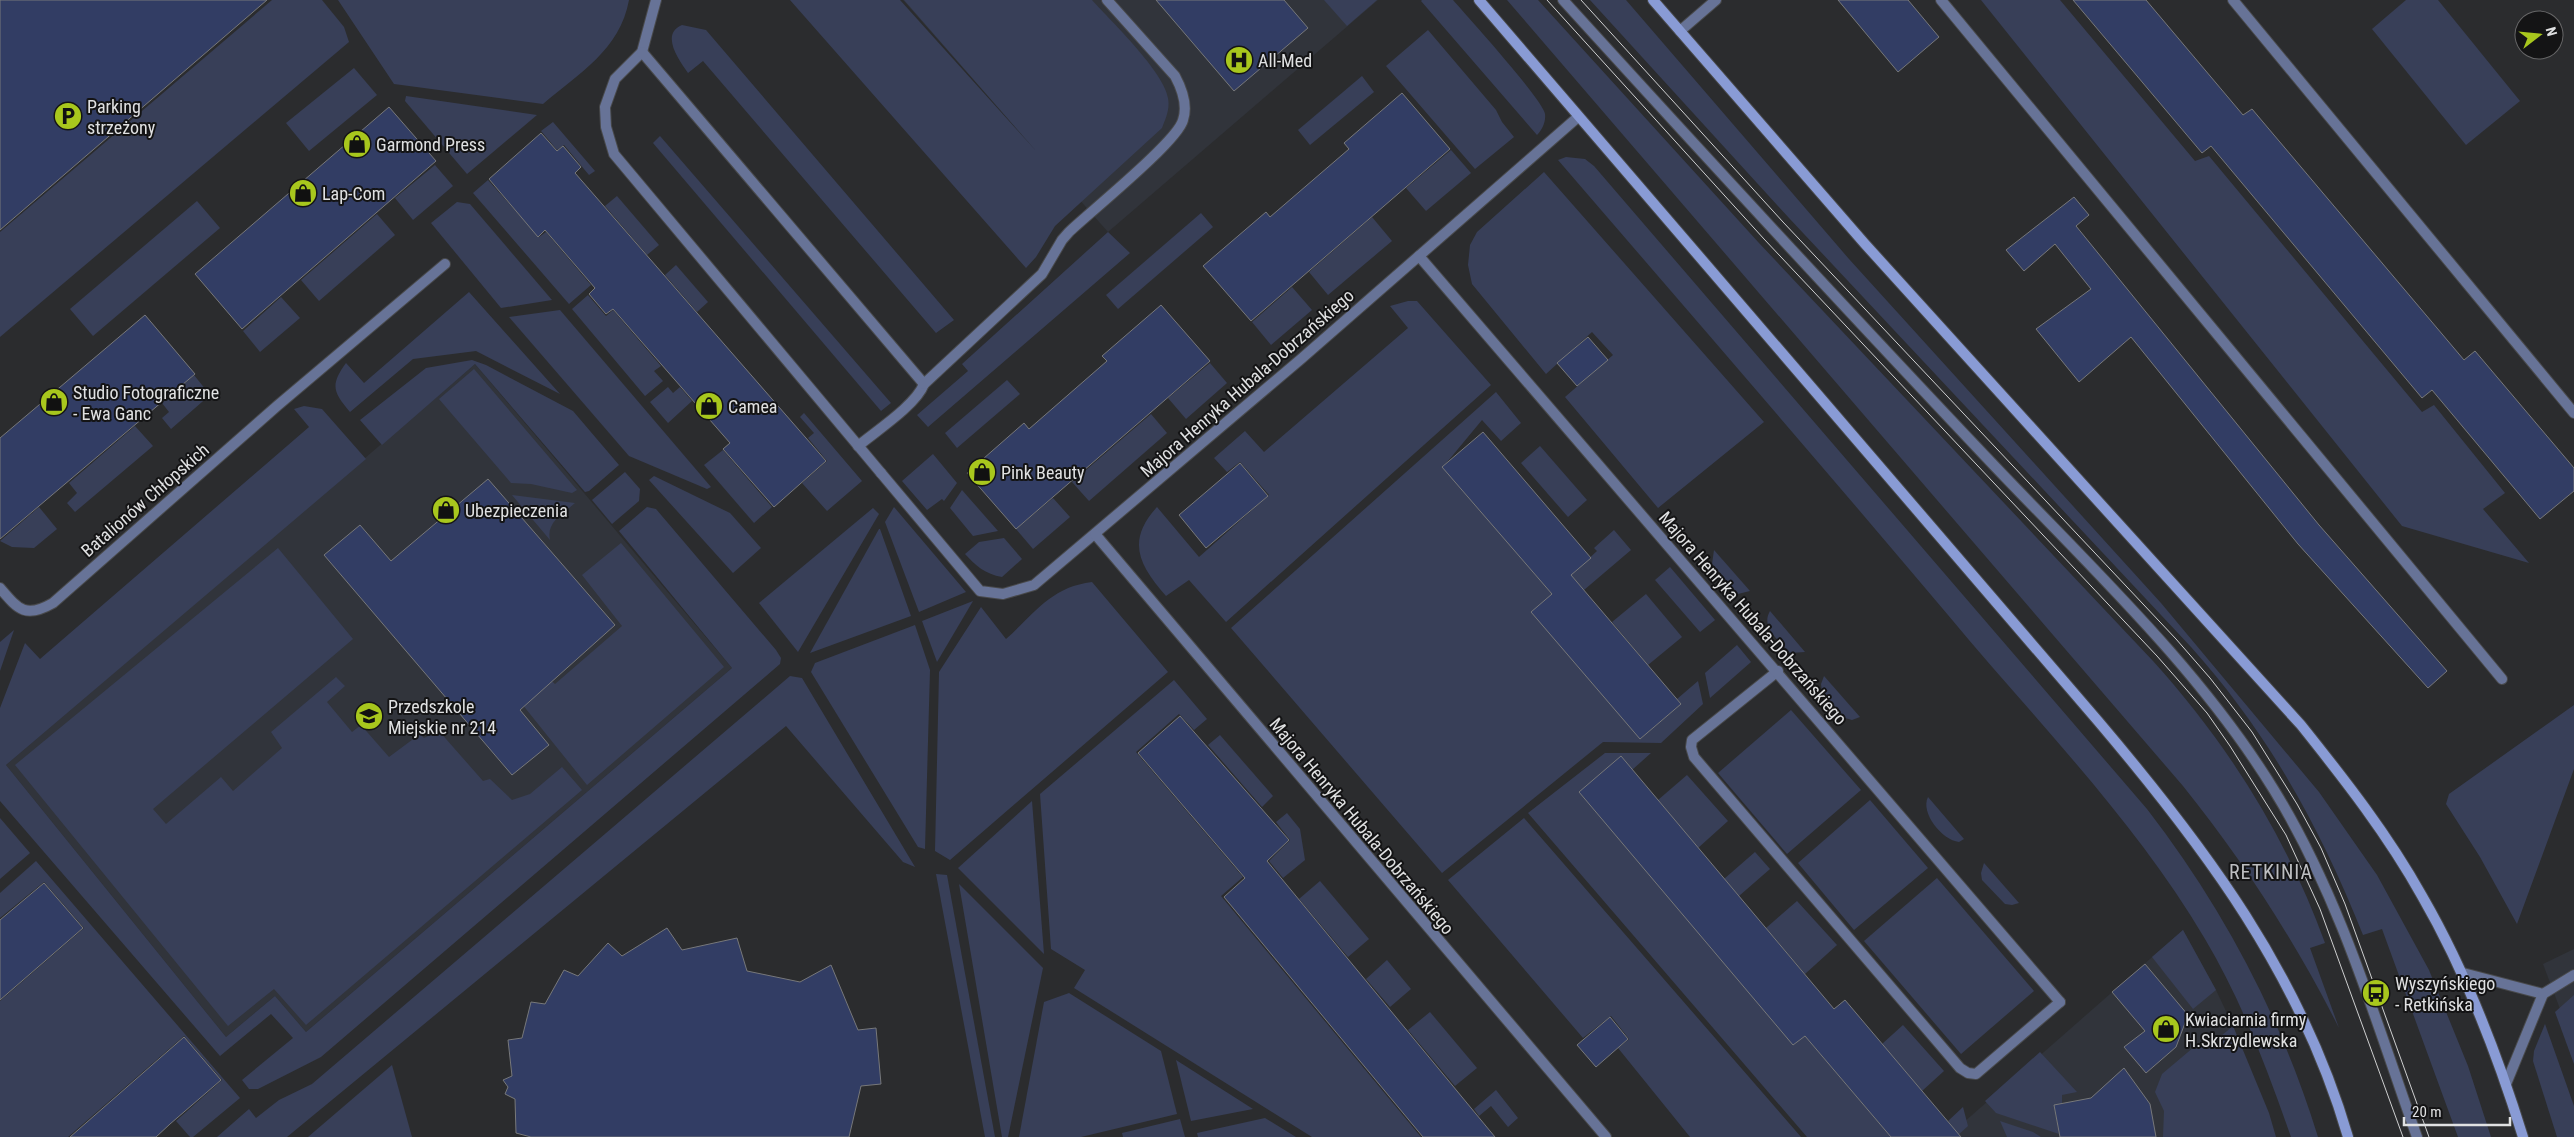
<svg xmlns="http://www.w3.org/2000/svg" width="2574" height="1137" viewBox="0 0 2574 1137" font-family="'Roboto Condensed',sans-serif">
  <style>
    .built { fill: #31343b }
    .green { fill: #383f58 }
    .building { fill: #323d64; stroke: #77787a }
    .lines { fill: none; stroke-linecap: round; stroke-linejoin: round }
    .lane-casing { stroke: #48494b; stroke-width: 12 }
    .street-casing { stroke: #48494b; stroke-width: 12 }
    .secondary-casing { stroke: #48494b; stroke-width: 12 }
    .lane { stroke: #677397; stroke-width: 10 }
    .street { stroke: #677397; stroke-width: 10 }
    .secondary { stroke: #899bd5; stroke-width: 10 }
    .tram { stroke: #cecfd0; stroke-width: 1 }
    .labels { text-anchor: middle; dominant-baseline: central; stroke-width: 4; stroke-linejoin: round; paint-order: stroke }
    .poi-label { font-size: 18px; fill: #e0e1e2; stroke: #141415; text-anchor: start }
    .street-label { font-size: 18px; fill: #e0e1e2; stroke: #141415 }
    .quarter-label { font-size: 20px; letter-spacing: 1px; fill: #bdbec1; stroke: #141415 }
  </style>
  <rect width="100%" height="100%" fill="#2b2c2e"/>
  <g class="built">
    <polygon points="903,0 1378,0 1108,232"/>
    <polygon points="475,364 732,668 306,1032 275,996 226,1037 6,765"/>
    <polygon points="2183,930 2216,990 2233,1026 2267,1113 2273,1137 1947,1137"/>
    <polygon points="2574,949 2574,1046 2543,964"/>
  </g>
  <g class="green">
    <polygon points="272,0 322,0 344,27 349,42 0,337 0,232"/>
    <path d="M 338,0 L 629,0 C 620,50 579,73 543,104 L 394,84 Z"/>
    <path d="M 790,0 L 900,0 L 1037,152 L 904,0 L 1092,0 C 1112,22 1164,72 1168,98 C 1170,109 1166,118 1162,128 L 1055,226 L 1036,257 L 1026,268 Z"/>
    <polygon points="1324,0 1377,0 1347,26"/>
    <path d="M 1422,0 L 1453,0 C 1467,16 1544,101 1545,114 C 1546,122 1542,130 1537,135 L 1421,1 Z"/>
    <path d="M 1507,0 L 1538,0 L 1759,243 L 2153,661 C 2228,744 2287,838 2325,943 L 2310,948 L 2339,1028 C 2295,941 2244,862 2183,786 Z"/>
    <path d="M 1590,0 L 1626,0 L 1849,259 L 2161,603 L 2319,792 L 2377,875 L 2429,970 L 2468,1066 L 2491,1137 L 2458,1137 L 2382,929 L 2363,935 C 2320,827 2269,734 2191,647 L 1789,218 Z"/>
    <polygon points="1981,0 2060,0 2195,161 2209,156 2422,412 2434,405 2505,493 2483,509 2529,563 2402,526"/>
    <polygon points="2406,0 2438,0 2520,101 2466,145 2372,29"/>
    <path d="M 682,25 L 706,30 L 954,320 L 936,333 L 703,61 L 688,73 C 679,60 660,34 682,25 Z"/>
    <polygon points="1428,30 1496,110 1502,122 1514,137 1475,169 1386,66"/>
    <polygon points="354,68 377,95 309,151 286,123"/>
    <polygon points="1362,76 1374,92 1310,145 1298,130"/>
    <polygon points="406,96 537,115 467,174 405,101"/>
    <polygon points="553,122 595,171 589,175 564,145 557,150 541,131"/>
    <polygon points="660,136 891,403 881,411 653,143"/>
    <polygon points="1451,150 1471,173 1426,211 1406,188"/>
    <path d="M 1566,157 L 1585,159 L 1594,166 L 2147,809 C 2224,909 2281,1017 2318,1137 L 2291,1137 C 2267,1069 2242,1001 2205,939 C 2135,820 2036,721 1948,615 C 1819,462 1688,311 1558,160 Z"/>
    <polygon points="435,165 453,186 413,220 395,198"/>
    <polygon points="1544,172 1764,422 1658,508 1565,397 1613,355 1592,332 1546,374 1472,284 1468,265 1470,245 1477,232"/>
    <polygon points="488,180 539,237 546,232 591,285 569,304 473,193"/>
    <polygon points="617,196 659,245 647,255 605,206"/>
    <polygon points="197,201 220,228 93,336 70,309"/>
    <polygon points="457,202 470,204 552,300 501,308 431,223"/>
    <polygon points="1201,213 1213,227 1118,309 1106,295"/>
    <polygon points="377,214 395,235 319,301 301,280"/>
    <polygon points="1372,217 1392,241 1328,295 1309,272"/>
    <polygon points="1108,232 1130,253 928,427 917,415 968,371 962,364"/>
    <polygon points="676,265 708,302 697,312 665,275"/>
    <polygon points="1292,287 1312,310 1271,345 1252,322"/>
    <path d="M 469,292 L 560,394 L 476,351 L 413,359 L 350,412 C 333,392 330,385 346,363 L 364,383 Z"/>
    <polygon points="588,295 606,316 613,310 661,366 654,371 663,381 645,396 572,309"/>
    <polygon points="281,297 300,318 260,352 243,331"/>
    <path d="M 1408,301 L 1417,301 L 1491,385 L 1226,622 L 1189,580 L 1166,596 C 1139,565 1126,541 1157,507 L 1199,557 L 1269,495 L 1240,462 L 1227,472 L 1214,458 L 1245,431 L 1264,452 L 1408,328 L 1390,306 Z"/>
    <polygon points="560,310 711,487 707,489 629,456 509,317"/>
    <polygon points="472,360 486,365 573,411 619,465 589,491 585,492 475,364 382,445 360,420 426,368"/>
    <polygon points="1210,363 1227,383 1186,419 1168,398"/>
    <polygon points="474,369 577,490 572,493 531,484 511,483 439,399"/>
    <polygon points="194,375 210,395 171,429 162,418 169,412 162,403"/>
    <polygon points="1007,380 1020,394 957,448 945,433"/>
    <polygon points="668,387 673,393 680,387 692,401 668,423 650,402"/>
    <polygon points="1496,392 1521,423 1501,441 1482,420 1443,467 1552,594 1640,739 1681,704 1677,699 1698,681 1703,704 1661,743 1603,742 1442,873 1231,628"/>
    <polygon points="304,406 322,409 366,459 6,765 226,1037 275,996 306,1032 732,668 619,531 647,507 656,509 776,650 781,658 780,664 321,1057 258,1089 249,1089 242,1080 293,1038 271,1014 220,1056 0,801 0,708 25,643 40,659 309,427 294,409"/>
    <polygon points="804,413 862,481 827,511 802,483 827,461 808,438 814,433 800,417"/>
    <polygon points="1151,414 1167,433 1089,501 1072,482"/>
    <polygon points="135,426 153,446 75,512 67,503 77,493 69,483"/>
    <polygon points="1540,446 1587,500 1568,517 1521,463"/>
    <polygon points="723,450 772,507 754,523 704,465"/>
    <polygon points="933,454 957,483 944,501 942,499 927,510 902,481"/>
    <polygon points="625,472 640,489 639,501 612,524 592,500"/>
    <polygon points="654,476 730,513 761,548 733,573 649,480"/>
    <polygon points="962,490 998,531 973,536 950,508"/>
    <path d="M 512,495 L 575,503 C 563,514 546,522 550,540 Z"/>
    <polygon points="1053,498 1070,517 1033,549 1016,529"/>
    <polygon points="39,507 57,529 34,548 12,547 0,541"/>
    <polygon points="894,507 966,592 919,612 885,522"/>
    <polygon points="873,508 879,514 798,652 759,603"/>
    <polygon points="880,529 911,616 810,653 879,529"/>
    <polygon points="1614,530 1631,550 1584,590 1571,575 1597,551 1594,548"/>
    <path d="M 1004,538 L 1022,559 L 1002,577 C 985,574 976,566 965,554 L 979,542 Z"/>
    <polygon points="621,543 724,667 587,785 518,699 545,675 555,684 622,626 582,575"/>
    <polygon points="278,548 353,639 153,809 166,824 221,777 233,791 282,748 271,732 336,677 345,686 327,702 352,732 361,725 389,757 420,734 424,738 439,731 483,781 490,779 512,800 530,794 562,767 582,790 306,1025 274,989 228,1026 15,765"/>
    <polygon points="1714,550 1750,591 1738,594 1712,564"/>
    <polygon points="1670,567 1715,620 1700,632 1655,580"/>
    <path d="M 1092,582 L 1168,672 L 950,860 L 935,851 L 939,672 L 981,607 L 1006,639 C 1035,613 1051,587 1092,582 Z"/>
    <polygon points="1646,594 1682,637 1648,665 1612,622"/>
    <polygon points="973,601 937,662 922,621"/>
    <path d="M 1770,611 L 1805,652 L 1790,653 C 1780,641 1760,628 1770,611 Z"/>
    <polygon points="915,625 930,670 925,849 918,847 811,672 815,663"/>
    <polygon points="14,630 0,671 0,642"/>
    <polygon points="1737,645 1751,662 1710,698 1705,673"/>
    <polygon points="790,676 802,678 915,867 903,862 786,726 287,1137 217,1137 249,1109 256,1118 279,1100 312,1084"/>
    <polygon points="1824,676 1860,717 1852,720 1845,718 1822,692 1821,684"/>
    <polygon points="1174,680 1207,719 1194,730 1179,714 1136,752 1243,877 1221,896 1421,1137 1312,1137 1074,988 1085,970 1051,949 1040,794"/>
    <polygon points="2574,705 2574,769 2517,924 2480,857 2446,804 2449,794"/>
    <polygon points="1791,710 1861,790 1787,854 1718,773"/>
    <polygon points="1220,735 1273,796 1262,807 1208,745"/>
    <polygon points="1605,753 1651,753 1632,770 1793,1045 1805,1036 1891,1137 1807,1137 1528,813"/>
    <polygon points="1687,775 1728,821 1698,848 1658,800"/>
    <path d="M 1928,797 L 1964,839 L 1959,842 C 1942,840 1920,813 1928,797 Z"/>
    <polygon points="1870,800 1928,868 1854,930 1798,863"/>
    <polygon points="1032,801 1044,954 958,868"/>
    <polygon points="1287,813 1300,829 1305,860 1283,878 1269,861 1290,840 1276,822"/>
    <polygon points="0,818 30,853 0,879"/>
    <polygon points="1524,818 1801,1137 1690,1137 1618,1048 1629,1039 1611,1016 1583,1038 1448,880"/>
    <polygon points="1755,852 1770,869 1739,896 1724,879"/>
    <polygon points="36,861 240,1098 193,1137 190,1137 176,1121 222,1080 184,1036 68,1137 0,1137 0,1001 84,928 44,882 0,918 0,893"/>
    <polygon points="1984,863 2019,903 2012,905 2005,904 1982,880 1981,873"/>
    <polygon points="936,874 947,875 995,1137 985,1137"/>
    <polygon points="1937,878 2034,991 1961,1054 1864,941"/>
    <polygon points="1320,881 1369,939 1348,957 1299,899"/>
    <polygon points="959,884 1043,968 1008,1137 1002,1137"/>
    <polygon points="1797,901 1837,945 1805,974 1766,928"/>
    <polygon points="2183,930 2216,990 2193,1009 2152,957"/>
    <polygon points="1387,960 1411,989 1390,1007 1366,979"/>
    <polygon points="1069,993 1161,1051 1177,1114 1081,1137 1019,1137 1044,1002"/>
    <polygon points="2574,995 2574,1064 2555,1012"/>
    <polygon points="1430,1012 1477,1068 1455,1086 1408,1030"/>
    <polygon points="2545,1024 2574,1106 2574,1137 2557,1137 2533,1061 2534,1051"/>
    <polygon points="1903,1025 1944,1071 1922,1091 1882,1044"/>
    <polygon points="2233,1026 2269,1113 2276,1137 2163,1137 2164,1111 2155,1092 2162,1074 2194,1047 2209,1046"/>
    <polygon points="2040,1052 2077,1092 2062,1095 2062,1104 2054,1106 2059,1134 1996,1113 1985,1101"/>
    <polygon points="1176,1060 1253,1109 1191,1121"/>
    <polygon points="392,1065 412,1137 308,1137"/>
    <polygon points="1496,1090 1518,1118 1508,1127 1491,1106 1479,1116 1474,1109"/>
    <polygon points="1963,1107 1968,1126 1956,1137 1941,1137 1952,1127 1948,1121"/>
    <polygon points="1265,1118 1296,1137 1198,1137 1197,1133"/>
    <polygon points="1180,1119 1185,1137 1123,1137 1122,1133"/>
    <polygon points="2000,1121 2033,1132 2041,1137 2007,1137"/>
  </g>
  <g class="building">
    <polygon points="0,0 267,0 0,230"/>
    <polygon points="1156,0 1284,0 1308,28 1234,91"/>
    <polygon points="1838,0 1908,0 1939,37 1898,72"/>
    <polygon points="2073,0 2146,0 2243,115 2252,109 2464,360 2475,351 2574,468 2574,491 2540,519 2432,390 2422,398 2211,146 2202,153"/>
    <polygon points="1402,93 1450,149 1251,321 1203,266 1266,212 1270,217 1349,149 1344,143"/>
    <polygon points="389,107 436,161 242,329 195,274"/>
    <polygon points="541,133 557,151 563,146 581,167 575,173 826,461 774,507 723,449 730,443 613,309 606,314 589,294 595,288 545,230 538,237 489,179"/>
    <polygon points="2074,197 2089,215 2076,226 2319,525 2447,671 2428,688 2298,544 2131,337 2079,382 2036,329 2091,289 2055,244 2024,271 2006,250"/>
    <polygon points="1161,305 1210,361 1016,529 967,473 1024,423 1029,429 1107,361 1102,356"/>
    <polygon points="145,315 195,374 0,539 0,438"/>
    <polygon points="1588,337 1608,360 1577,386 1557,363"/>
    <polygon points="1483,432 1591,558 1571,575 1681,704 1640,739 1531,612 1552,594 1442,467"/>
    <polygon points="1240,463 1268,496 1206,548 1179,515"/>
    <polygon points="488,479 615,625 520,710 549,745 512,775 324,555 360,525 391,561"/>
    <polygon points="1180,716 1289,840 1267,861 1495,1137 1423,1137 1224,897 1245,878 1138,753"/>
    <polygon points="1621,756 1834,1009 1845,1000 1961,1137 1891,1137 1805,1036 1793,1045 1579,792"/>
    <polygon points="44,883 83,928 0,1000 0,920"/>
    <polygon points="667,928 682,950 737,938 747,971 800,982 831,965 858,1030 876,1028 881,1084 861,1086 849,1137 531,1137 516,1133 515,1099 505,1094 508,1087 503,1080 512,1076 508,1040 522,1038 531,1002 545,1004 564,970 578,976 608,943 622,956"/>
    <polygon points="2145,964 2188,1015 2176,1047 2146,1073 2124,1047 2145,1031 2112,992"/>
    <polygon points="1610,1017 1628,1039 1596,1067 1577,1045"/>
    <polygon points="184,1037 221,1080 170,1124 156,1137 70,1137"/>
    <polygon points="2124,1068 2150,1104 2156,1137 2060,1137 2054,1105 2091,1098"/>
  </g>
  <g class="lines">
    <defs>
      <g id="lane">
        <polyline points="656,0 642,52 615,79 605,107 606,127 614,154 881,473"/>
        <path d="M 1563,0 C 1703,154 1843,306 1986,457 C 2085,562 2198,666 2274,790 C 2340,897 2375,1019 2417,1137"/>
        <polyline points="1941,0 2502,679"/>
        <polyline points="2233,0 2574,413"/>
        <path d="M 642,52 L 924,384 C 916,405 876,431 858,446"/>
        <path d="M 924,384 L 1042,274 L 1062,240 L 1069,232 C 1090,212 1178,141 1183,120 C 1188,105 1182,89 1175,76 L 1107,0"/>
        <polyline points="1778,671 1692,740 1691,747 1694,757 1960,1068 1968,1073 1976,1074 2060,1002"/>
        <polyline points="2463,973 2543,994"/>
        <polyline points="2506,1084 2543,994 2574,975"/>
      </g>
      <g id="street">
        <polyline points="1680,31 1716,0"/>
        <polyline points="1419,256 2060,1002"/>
        <polyline points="881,473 980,591 1003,594 1034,585 1301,359 1578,117"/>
        <polyline points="1095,534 1606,1137"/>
        <path d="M 0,588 C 18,609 25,619 53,603 L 277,406 L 445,264"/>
      </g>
      <g id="secondary">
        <path d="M 1479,0 L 2098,721 C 2205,847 2301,975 2348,1137"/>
        <path d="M 1653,0 L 1865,244 L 2301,725 C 2345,780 2388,835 2422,896 C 2466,972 2497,1053 2523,1137"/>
      </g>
    </defs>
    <use href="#lane" class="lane-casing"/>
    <use href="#street" class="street-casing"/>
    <use href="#secondary" class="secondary-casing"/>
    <use href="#lane" class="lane"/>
    <use href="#street" class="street"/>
    <use href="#secondary" class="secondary"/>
    <g class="tram">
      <polyline points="1547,0 1764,239 2157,656 2207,713 2230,746 2286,835 2320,909 2403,1137"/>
      <polyline points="1581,0 1783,222 2176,639 2210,678 2252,732 2297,804 2321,848 2345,904 2429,1137"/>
    </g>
  </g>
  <defs>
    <symbol id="hospital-disc" viewBox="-11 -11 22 22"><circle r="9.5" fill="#a8c71d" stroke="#141415"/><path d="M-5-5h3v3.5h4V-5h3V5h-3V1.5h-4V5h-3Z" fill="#111"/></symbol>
    <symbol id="parking-disc" viewBox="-11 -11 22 22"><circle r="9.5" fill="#a8c71d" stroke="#141415"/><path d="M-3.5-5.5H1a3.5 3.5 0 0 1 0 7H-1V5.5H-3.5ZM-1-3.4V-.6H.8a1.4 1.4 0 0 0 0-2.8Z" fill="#111"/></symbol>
    <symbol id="shop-disc" viewBox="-11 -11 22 22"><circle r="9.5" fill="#a8c71d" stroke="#141415"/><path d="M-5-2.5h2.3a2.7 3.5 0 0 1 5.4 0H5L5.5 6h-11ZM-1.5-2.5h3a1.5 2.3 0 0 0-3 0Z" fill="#111"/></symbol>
    <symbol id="school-disc" viewBox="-11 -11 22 22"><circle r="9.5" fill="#a8c71d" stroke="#141415"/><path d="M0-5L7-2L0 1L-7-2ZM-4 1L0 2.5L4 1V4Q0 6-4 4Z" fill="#111"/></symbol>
    <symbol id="bus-disc" viewBox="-11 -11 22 22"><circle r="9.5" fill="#a8c71d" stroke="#141415"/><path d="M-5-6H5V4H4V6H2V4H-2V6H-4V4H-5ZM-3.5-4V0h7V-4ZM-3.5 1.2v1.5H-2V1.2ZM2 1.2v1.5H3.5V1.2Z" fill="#111"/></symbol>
  </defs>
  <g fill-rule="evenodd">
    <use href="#hospital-disc" x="1223" y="44" width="32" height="32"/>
    <use href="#parking-disc" x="52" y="100" width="32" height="32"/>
    <use href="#shop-disc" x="341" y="128" width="32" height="32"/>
    <use href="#shop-disc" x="287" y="177" width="32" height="32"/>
    <use href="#shop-disc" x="38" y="386" width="32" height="32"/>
    <use href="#shop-disc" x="693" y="390" width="32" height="32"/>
    <use href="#shop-disc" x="966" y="456" width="32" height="32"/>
    <use href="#shop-disc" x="430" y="494" width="32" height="32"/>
    <use href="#school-disc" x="353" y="700" width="32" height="32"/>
    <use href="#bus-disc" x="2360" y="977" width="32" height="32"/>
    <use href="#shop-disc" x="2150" y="1013" width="32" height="32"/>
  </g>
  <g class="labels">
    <g class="poi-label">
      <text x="1258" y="60">All-Med</text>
      <text x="87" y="106">Parking<tspan x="87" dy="21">strzeżony</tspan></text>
      <text x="376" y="144">Garmond Press</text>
      <text x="322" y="193">Lap-Com</text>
      <text x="73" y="392">Studio Fotograficzne<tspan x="73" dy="21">- Ewa Ganc</tspan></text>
      <text x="728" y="406">Camea</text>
      <text x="1001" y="472">Pink Beauty</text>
      <text x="465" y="510">Ubezpieczenia</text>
      <text x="388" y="706">Przedszkole<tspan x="388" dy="21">Miejskie nr 214</tspan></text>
      <text x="2395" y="983">Wyszyńskiego<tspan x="2395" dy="21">- Retkińska</tspan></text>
      <text x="2185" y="1019">Kwiaciarnia firmy<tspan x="2185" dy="21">H.Skrzydlewska</tspan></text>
    </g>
    <g class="street-label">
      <text transform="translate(1247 383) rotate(-41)">Majora Henryka Hubala-Dobrzańskiego</text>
      <text transform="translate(145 500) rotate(-41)">Batalionów Chłopskich</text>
      <text transform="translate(1753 618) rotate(49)">Majora Henryka Hubala-Dobrzańskiego</text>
      <text transform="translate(1362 826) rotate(50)">Majora Henryka Hubala-Dobrzańskiego</text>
    </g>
    <g class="quarter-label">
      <text x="2271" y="872">RETKINIA</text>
    </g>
  </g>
  <g transform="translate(2539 35) rotate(74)"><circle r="24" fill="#141415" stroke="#666667"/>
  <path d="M0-4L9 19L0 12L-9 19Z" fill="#a8c71d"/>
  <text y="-8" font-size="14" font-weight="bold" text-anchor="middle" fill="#e0e1e2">N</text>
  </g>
  <path d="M2404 1117v8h106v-8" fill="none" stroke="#e0e1e2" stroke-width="2.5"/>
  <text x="2412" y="1117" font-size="15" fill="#e0e1e2" stroke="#141415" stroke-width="4" paint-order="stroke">20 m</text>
</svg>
